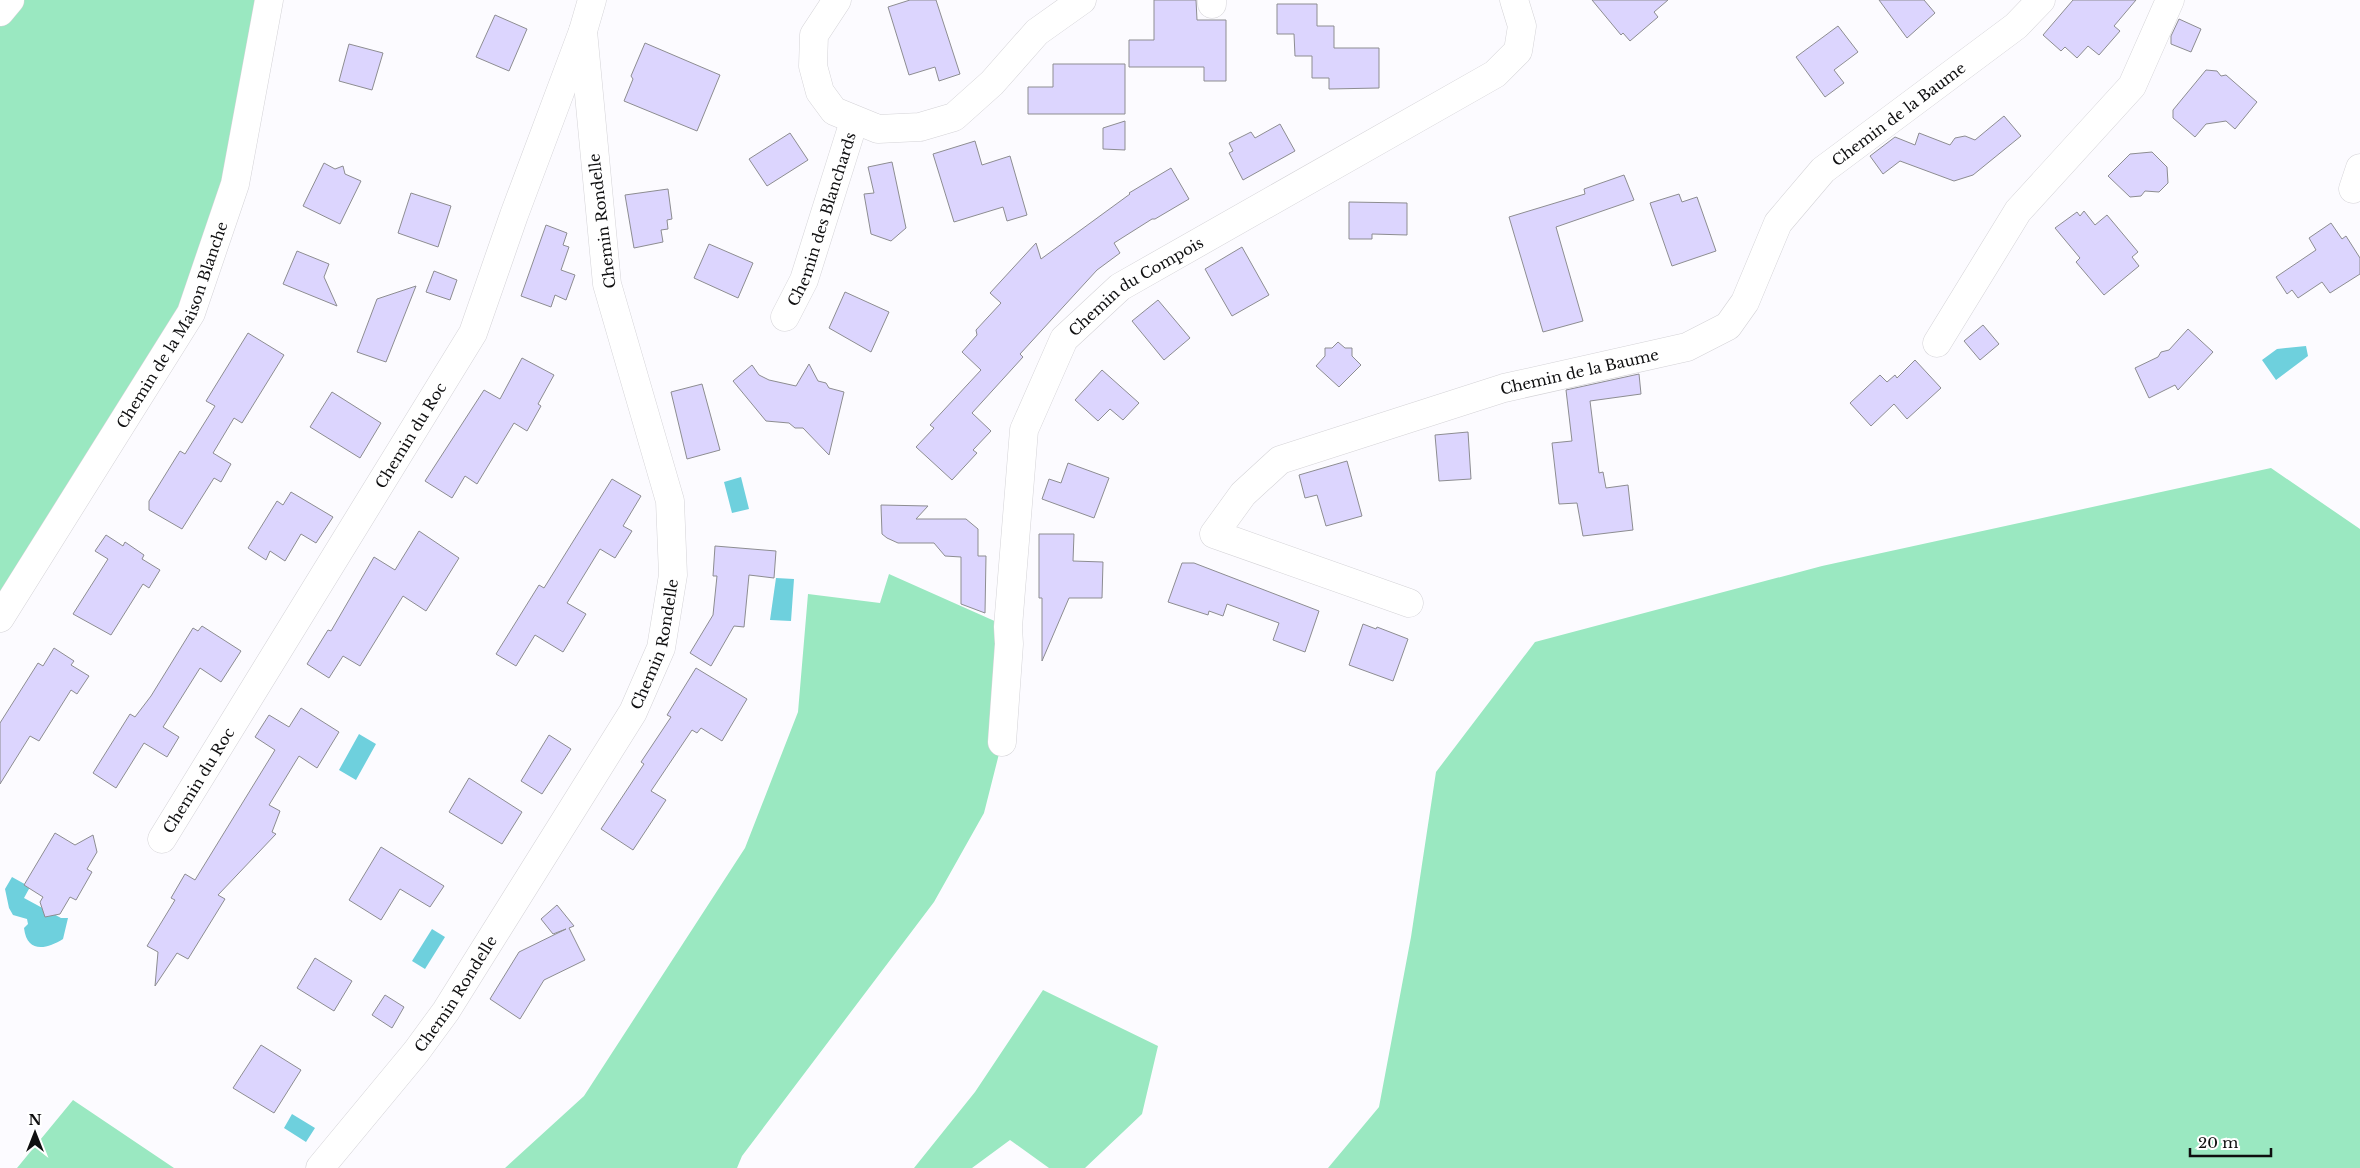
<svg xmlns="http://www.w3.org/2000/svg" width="2360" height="1168" font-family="'Libre Baskerville',serif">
	<rect width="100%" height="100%" fill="#fcfbff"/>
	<path fill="#9ae8c1" d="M 0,0 L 269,0 L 191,313 L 0,618 Z
		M 2271,468 L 2360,529 L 2360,1168 L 1328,1168 L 1379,1107 L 1411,937 L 1436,772 L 1535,642 L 1822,566 Z
		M 889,574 L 1008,627 L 1002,742 L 984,813 L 934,902 L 742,1156 L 737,1168 L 505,1168 L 584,1096 L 745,848 L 798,712 L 808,594 L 880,603 Z
		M 1043,990 L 1158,1046 L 1142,1114 L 1085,1168 L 1049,1168 L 1010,1140 L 972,1168 L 914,1168 L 975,1092 Z
		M 73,1100 L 174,1168 L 17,1168 Z"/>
	<path fill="#6ed0dd" d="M 2306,346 L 2308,356 L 2276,380 L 2262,360 L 2277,349 Z
		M 741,477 L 749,509 L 732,513 L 724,482 Z
		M 776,578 L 794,579 L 791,621 L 770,620 Z
		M 359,734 L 376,744 L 356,780 L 339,770 Z
		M 12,877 L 30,887 L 24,898 L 61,918 L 68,918 L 63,939 C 47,949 27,954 24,928 L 28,924 L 27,919 L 13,915 L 9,908 L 5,889 Z
		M 432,929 L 445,937 L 425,969 L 412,961 Z
		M 292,1114 L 315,1128 L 306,1142 L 284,1128 Z"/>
	<path fill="#dcd5fe" stroke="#8d8d91" d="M 910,0 L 936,0 L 960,74 L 939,81 L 935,67 L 909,75 L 888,7 Z
		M 1154,0 L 1196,0 L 1197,20 L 1226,20 L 1226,81 L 1204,81 L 1204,67 L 1129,67 L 1129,40 L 1154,40 Z
		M 1592,0 L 1668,0 L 1654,12 L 1658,17 L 1630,41 L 1623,33 L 1621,35 Z
		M 1879,0 L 1924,0 L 1935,13 L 1907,38 Z
		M 2073,0 L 2136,0 L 2114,26 L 2120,31 L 2099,55 L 2088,46 L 2077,58 L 2065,47 L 2061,51 L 2043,35 Z
		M 1277,4 L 1317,4 L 1317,26 L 1334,26 L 1334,48 L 1379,48 L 1379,88 L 1329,89 L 1329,78 L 1312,78 L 1312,56 L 1295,56 L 1294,34 L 1277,34 Z
		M 495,15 L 527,29 L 509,71 L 476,57 Z
		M 2179,19 L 2201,29 L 2191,52 L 2171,44 L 2171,36 Z
		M 1838,26 L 1858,52 L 1834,70 L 1844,83 L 1825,97 L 1796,57 Z
		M 645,43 L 720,75 L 697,131 L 624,101 L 633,79 L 631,76 Z
		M 349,44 L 383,53 L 372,90 L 339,81 Z
		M 1053,64 L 1125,64 L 1125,114 L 1028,114 L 1028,87 L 1053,87 Z
		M 2206,70 L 2217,71 L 2221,76 L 2226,75 L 2257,102 L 2235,129 L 2226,121 L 2206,124 L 2195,137 L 2173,118 L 2173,110 Z
		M 2004,116 L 2021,136 L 1973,175 L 1954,181 L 1900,161 L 1883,174 L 1870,156 L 1895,137 L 1915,145 L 1919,133 L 1950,145 L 1955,138 L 1965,136 L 1975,140 Z
		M 1125,121 L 1125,150 L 1103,149 L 1103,128 Z
		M 1280,124 L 1295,151 L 1243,180 L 1229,153 L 1233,151 L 1229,143 L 1251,132 L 1255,138 Z
		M 790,133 L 808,160 L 767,186 L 749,159 Z
		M 975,141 L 982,165 L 1010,156 L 1027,215 L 1007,221 L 1003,207 L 954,222 L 933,154 Z
		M 2152,152 L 2167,167 L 2168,183 L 2159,192 L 2145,191 L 2141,196 L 2130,197 L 2108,176 L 2130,154 Z
		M 892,162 L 906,228 L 891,241 L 871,234 L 864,194 L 874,193 L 868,167 Z
		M 324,163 L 335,169 L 343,166 L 345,174 L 361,181 L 340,224 L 303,206 Z
		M 1171,168 L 1189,199 L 1155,219 L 1152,219 L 1114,243 L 1120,253 L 1097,270 L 1020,354 L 1023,357 L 972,413 L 991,431 L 973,450 L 977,453 L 952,480 L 916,447 L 934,428 L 930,425 L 981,370 L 962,352 L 977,335 L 976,330 L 1001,303 L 990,293 L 1036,243 L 1041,259 L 1130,194 L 1129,193 Z
		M 1624,175 L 1634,200 L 1556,227 L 1583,321 L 1543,332 L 1509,217 L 1585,194 L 1584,189 Z
		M 668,189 L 672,219 L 667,220 L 668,229 L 661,230 L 663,242 L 634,248 L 625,195 Z
		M 411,193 L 451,206 L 438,247 L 398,233 Z
		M 1679,194 L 1682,202 L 1697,197 L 1716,251 L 1672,266 L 1650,203 Z
		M 1349,202 L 1407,203 L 1407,235 L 1372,234 L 1372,239 L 1349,239 Z
		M 2084,211 L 2095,225 L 2107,215 L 2138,252 L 2132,257 L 2139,266 L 2104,295 L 2076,262 L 2080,258 L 2055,228 L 2077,212 L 2080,216 Z
		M 2331,223 L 2342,239 L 2346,236 L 2360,258 L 2360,274 L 2330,293 L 2322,282 L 2298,298 L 2292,290 L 2287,294 L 2276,277 L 2316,250 L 2309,238 Z
		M 546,225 L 567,233 L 563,245 L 569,247 L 561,270 L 575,275 L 566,300 L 555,295 L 551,307 L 521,296 Z
		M 709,244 L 753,263 L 738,298 L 694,278 Z
		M 1242,247 L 1269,295 L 1232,316 L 1205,269 Z
		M 297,251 L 329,264 L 324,277 L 337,306 L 283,284 Z
		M 434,271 L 457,280 L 450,300 L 426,292 Z
		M 416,286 L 386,362 L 357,352 L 377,299 Z
		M 845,292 L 889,312 L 871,352 L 829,328 Z
		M 1158,300 L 1190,338 L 1164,360 L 1132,321 Z
		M 1983,325 L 1999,344 L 1980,360 L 1964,341 Z
		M 2188,329 L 2213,352 L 2178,390 L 2175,385 L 2149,398 L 2135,368 L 2158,357 L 2161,352 L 2169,350 Z
		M 248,333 L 284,355 L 242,423 L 234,418 L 213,453 L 231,464 L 221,482 L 214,478 L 182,529 L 149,510 L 149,501 L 180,451 L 185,454 L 215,406 L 206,401 Z
		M 1338,342 L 1345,348 L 1352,348 L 1352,356 L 1361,365 L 1339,387 L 1316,366 L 1325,356 L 1325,348 L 1332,348 Z
		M 522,358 L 554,375 L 538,404 L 541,406 L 527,431 L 514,423 L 477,484 L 465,476 L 452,498 L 425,481 L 484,390 L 500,399 Z
		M 1915,360 L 1941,388 L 1907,419 L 1894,404 L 1871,426 L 1850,403 L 1880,375 L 1887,382 L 1895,375 L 1897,378 Z
		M 809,364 L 818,381 L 826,383 L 829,388 L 844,392 L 829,455 L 803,428 L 795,428 L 789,423 L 766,421 L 733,381 L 752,365 L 759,375 L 769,380 L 796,386 Z
		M 1102,370 L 1139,403 L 1123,420 L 1110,409 L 1098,421 L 1075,400 Z
		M 1639,374 L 1641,394 L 1590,401 L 1599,473 L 1603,472 L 1606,488 L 1628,485 L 1633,530 L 1583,536 L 1577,503 L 1559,504 L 1552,443 L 1572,441 L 1566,390 Z
		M 702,384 L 720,450 L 687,459 L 671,392 Z
		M 332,392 L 381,423 L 360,458 L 310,427 Z
		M 1468,432 L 1471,479 L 1439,481 L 1435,435 Z
		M 1347,461 L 1362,516 L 1326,526 L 1317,495 L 1305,498 L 1299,475 Z
		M 1068,463 L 1109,478 L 1094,518 L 1042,499 L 1049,479 L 1061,483 Z
		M 612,479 L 641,496 L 623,526 L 632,531 L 615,558 L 600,549 L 567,603 L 586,614 L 563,652 L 535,635 L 516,666 L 496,654 L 539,585 L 544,588 Z
		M 291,492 L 333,517 L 316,543 L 301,534 L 285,561 L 270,551 L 266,560 L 248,548 L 277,501 L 283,505 Z
		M 881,505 L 928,506 L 916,519 L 966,519 L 978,529 L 978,556 L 986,556 L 985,613 L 961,604 L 961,557 L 945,556 L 934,543 L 898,543 L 887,538 L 882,534 Z
		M 419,531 L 459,558 L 426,611 L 403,596 L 360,666 L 343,656 L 329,678 L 307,664 L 328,630 L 331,631 L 374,557 L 395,570 Z
		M 1039,534 L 1074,534 L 1073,561 L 1103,562 L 1102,598 L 1069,598 L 1042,661 L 1042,598 L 1039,598 Z
		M 106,535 L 123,546 L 125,542 L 144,555 L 142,559 L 160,570 L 149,588 L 143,584 L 111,635 L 73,614 L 108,559 L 95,551 Z
		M 715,546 L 776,551 L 774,578 L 749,575 L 744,627 L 734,626 L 711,666 L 690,653 L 713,615 L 717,576 L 713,576 Z
		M 1182,563 L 1194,563 L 1319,611 L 1305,652 L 1273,640 L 1279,623 L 1227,604 L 1223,616 L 1209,611 L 1208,615 L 1168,602 Z
		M 1363,624 L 1376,629 L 1377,627 L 1408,639 L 1393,681 L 1349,665 Z
		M 202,626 L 241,651 L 221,682 L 200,668 L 163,727 L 179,737 L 167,757 L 144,743 L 116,788 L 93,773 L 130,714 L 135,717 L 151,696 L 193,628 L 198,631 Z
		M 54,648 L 74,661 L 71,665 L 89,676 L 77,694 L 71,690 L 39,741 L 30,736 L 0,784 L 0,723 L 38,663 L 43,666 Z
		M 696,668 L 747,699 L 722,741 L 701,728 L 697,733 L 692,730 L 651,791 L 666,800 L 633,850 L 601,829 L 644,764 L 641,762 L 671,717 L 667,715 Z
		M 301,708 L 339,732 L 317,768 L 299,756 L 269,805 L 280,811 L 272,832 L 276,834 L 218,895 L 225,899 L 188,959 L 177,953 L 155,986 L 158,952 L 147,946 L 175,900 L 171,898 L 185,874 L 195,880 L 275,750 L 255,737 L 269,715 L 289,727 Z
		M 549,735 L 571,749 L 542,794 L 521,781 Z
		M 469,778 L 522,812 L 502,844 L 449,812 Z
		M 55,833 L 75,845 L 93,835 L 97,852 L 87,869 L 92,872 L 76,900 L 70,897 L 60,914 L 45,917 L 40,902 L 43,897 L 24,885 Z
		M 381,847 L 444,886 L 430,907 L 400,889 L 381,920 L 349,900 Z
		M 557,905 L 574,926 L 569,928 L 585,960 L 544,980 L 520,1019 L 490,999 L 519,952 L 566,929 L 553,934 L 541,919 Z
		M 315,958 L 352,981 L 334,1011 L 297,988 Z
		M 385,995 L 404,1007 L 392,1028 L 372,1015 Z
		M 261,1045 L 301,1070 L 274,1113 L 233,1088 Z"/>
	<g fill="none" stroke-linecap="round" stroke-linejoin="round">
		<defs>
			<g id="minor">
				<path d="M 837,0 L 814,35 L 813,66 L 820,92 L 834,111 L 878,129 L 920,127 L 954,117 L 992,83 L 1037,32 L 1082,0"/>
				<path d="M 1212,0 L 1212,4"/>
				<path d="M 0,12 L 10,0"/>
				<path d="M 2353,189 L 2360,168"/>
				<path id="s1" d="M 785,317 L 804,280 L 854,121"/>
				<path d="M 1937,343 L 2018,211 L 2132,86 L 2170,0"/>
				<path id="s2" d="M 1409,603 L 1214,534 L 1243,494 L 1280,460 L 1504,388 L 1687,347 L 1728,326 L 1745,302 L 1778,223 L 1823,170 L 2016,26 L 2041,0"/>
				<path id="s3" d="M 0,618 L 191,313 L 235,184 L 269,0"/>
				<path id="s4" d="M 1002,742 L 1009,644 L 1008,627 L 1024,430 L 1064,339 L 1120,287 L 1495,74 L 1518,51 L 1522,26 L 1514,0"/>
				<path id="s5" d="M 162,839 L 473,333 L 514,215 L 583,31 L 592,0"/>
				<path id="s6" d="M 320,1168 L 416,1052 L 446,1011 L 633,712 L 661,648 L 673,575 L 670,501 L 607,284 L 583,31"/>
			</g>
		</defs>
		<use href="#minor" stroke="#d4d3d7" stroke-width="29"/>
		<use href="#minor" stroke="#fff" stroke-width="28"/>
	</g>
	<g text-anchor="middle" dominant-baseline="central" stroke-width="4" stroke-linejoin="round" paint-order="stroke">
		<g font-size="15" fill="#0f0f10" stroke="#fff">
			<text stroke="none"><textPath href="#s2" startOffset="1054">Chemin de la Baume</textPath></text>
			<text stroke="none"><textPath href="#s1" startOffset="105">Chemin des Blanchards</textPath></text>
			<text transform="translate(602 221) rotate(-97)">Chemin Rondelle</text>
			<text stroke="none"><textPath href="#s4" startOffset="502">Chemin du Compois</textPath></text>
			<text stroke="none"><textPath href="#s3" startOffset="341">Chemin de la Maison Blanche</textPath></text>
			<text stroke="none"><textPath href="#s2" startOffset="619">Chemin de la Baume</textPath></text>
			<text stroke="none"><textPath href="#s5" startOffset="474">Chemin du Roc</textPath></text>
			<text stroke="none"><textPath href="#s6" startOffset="626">Chemin Rondelle</textPath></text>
			<text stroke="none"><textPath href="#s5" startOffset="69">Chemin du Roc</textPath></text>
			<text stroke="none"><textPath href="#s6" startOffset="221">Chemin Rondelle</textPath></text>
		</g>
	</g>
	<g transform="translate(35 1133)" stroke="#ffffff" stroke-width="4" paint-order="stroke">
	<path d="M0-4L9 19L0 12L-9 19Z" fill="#0f0f10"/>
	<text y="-8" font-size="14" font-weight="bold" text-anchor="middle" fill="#0f0f10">N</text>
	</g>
	<path d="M2190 1148v8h81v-8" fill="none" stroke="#0f0f10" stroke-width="2.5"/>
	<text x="2198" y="1148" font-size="15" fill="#0f0f10" stroke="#ffffff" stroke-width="4" paint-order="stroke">20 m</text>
</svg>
